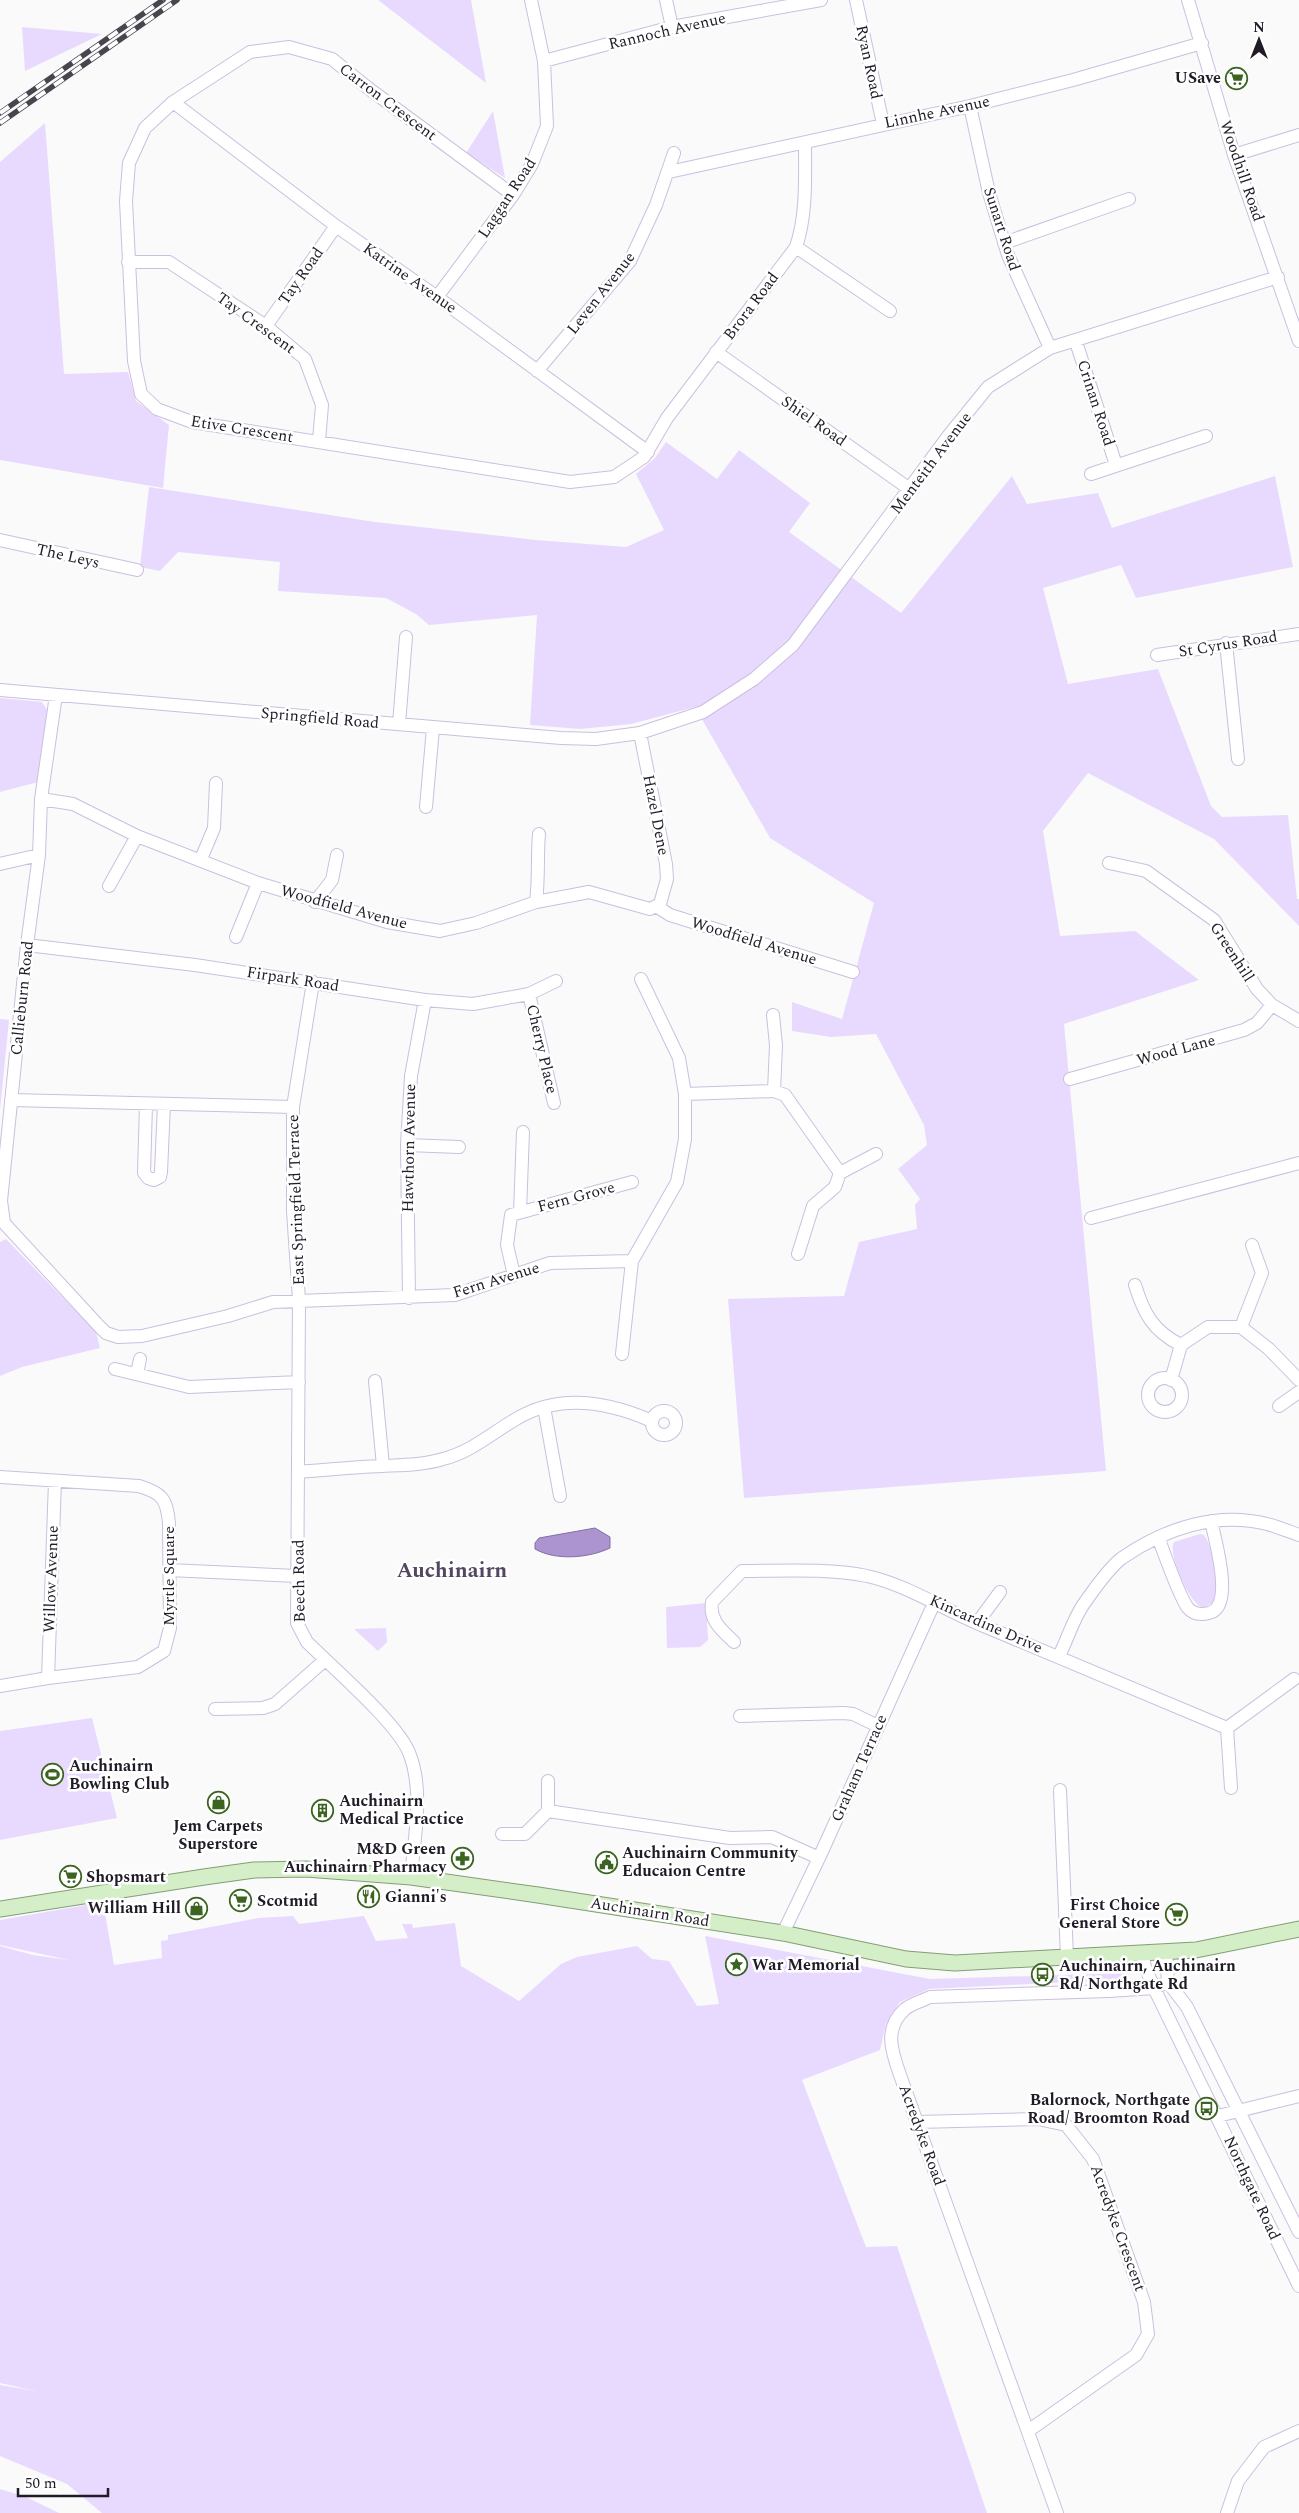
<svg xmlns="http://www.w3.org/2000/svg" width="1299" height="2513" font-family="Spectral,serif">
	<rect width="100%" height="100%" fill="#fafafa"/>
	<path fill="#e8daff" d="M 378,0 L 471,0 L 486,83 Z
		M 22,27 L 102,34 L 25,71 Z
		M 493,111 L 505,178 L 466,153 Z
		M 45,123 L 64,374 L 128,372 L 136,401 L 169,425 L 163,488 L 0,460 L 0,162 Z
		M 666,442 L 717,479 L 739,450 L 810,503 L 789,532 L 901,613 L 1012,476 L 1027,504 L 1098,493 L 1112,528 L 1275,476 L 1293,567 L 1136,598 L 1121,565 L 1043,588 L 1068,684 L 1158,669 L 1211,806 L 1222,817 L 1288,815 L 1297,899 L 1299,899 L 1299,926 L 1214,839 L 1088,773 L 1043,831 L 1060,936 L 1135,931 L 1199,980 L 1064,1024 L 1106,1471 L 744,1498 L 728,1299 L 844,1296 L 859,1242 L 917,1229 L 915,1205 L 920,1199 L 898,1169 L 927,1145 L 924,1125 L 876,1034 L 831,1037 L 792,1031 L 792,1002 L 842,1019 L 874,903 L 770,838 L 695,707 L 631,724 L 580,729 L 530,725 L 537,615 L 429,625 L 416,614 L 386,598 L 278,591 L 280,562 L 178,552 L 160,571 L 140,567 L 149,487 L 375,522 L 536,540 L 626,547 L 664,530 L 636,474 L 655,458 Z
		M 0,698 L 42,702 L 47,710 L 38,782 L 0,792 Z
		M 0,1019 L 9,1020 L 0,1110 Z
		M 6,1239 L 96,1332 L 100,1348 L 22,1367 L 0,1376 L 0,1242 Z
		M 1200,1534 L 1204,1535 C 1214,1548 1218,1587 1214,1602 L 1203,1608 C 1190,1605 1167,1553 1174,1542 Z
		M 706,1603 L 708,1640 L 700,1647 L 667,1648 L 666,1607 Z
		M 386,1628 L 387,1642 L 378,1651 L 354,1629 Z
		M 92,1718 L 117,1818 L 0,1840 L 0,1731 Z
		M 103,1902 L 114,1965 L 162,1958 L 161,1941 L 168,1940 L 168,1935 L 258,1918 L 293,1916 L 299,1924 L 364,1916 L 376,1941 L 408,1938 L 402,1924 L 412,1924 L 413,1928 L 455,1923 L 461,1966 L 519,2001 L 561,1964 L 577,1957 L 637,1946 L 652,1959 L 669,1961 L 697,2006 L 719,2004 L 705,1936 L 930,1979 L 1129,1973 L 1128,1979 L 929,1989 L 900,2002 L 886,2024 L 880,2050 L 802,2080 L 866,2247 L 897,2246 L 987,2513 L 102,2513 L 67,2484 L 0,2456 L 0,2385 L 36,2391 L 0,2383 L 0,1946 L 33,1955 L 69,1960 L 0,1945 L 0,1920 Z
		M 0,2489 L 26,2497 L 59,2513 L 0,2513 Z"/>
	<path fill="#ac94d1" stroke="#82709e" d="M 595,1528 L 610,1537 L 610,1548 C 589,1558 556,1561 535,1549 L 535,1543 L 539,1538 Z"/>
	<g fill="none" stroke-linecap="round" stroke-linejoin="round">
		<defs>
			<path id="minor" d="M 666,0 L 672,27
				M 856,0 L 883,124
				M 1188,0 L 1234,155 L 1299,341
				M 544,61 L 672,27 L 821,0
				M 173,102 L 336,226 L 437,297 L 648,452
				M 970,106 L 989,193 L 1008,255 L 1050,348
				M 1234,155 L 1299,135
				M 669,172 L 970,106 L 1073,80 L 1202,43
				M 513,195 L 368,88 L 332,59 L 289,47 L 250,52 L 173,102 L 145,128 L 129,163 L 126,201 L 134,361 L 141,394 L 157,409 L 192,422 L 570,482 L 614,477 L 644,457 L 667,418 L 796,247 C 807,214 805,178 805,143
				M 1004,243 L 1129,199
				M 796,247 L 890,311
				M 128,262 L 169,262 L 266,326 L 305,359 L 322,405 L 319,441
				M 437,297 L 513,195 L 532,164 L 547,126 L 544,61 L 531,0
				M 266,326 L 336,226
				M 1076,342 L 1116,465
				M 716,352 L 911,490
				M 537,371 L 630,261 L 656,205 L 674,153
				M 1091,474 L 1206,436
				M 0,540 L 137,570
				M 1226,643 L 1238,759
				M 1157,655 L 1299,634
				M 0,690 L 561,738 L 596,739 L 640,733 L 703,712 L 754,679 L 793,645 L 949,435 L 988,387 L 1050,348 L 1278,277
				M 56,695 L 41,799 L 39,855 L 27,945 L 1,1201 L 4,1223 L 98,1325 L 106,1333 L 118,1337 L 142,1336 L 228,1316 L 273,1302 L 455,1295 L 550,1263 L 632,1261
				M 399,724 L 406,637
				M 41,799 L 73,804 L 137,836 L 258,883 L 387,922 L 440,931 L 476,923 L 536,902 L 589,892 L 650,909 L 660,904 L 667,879 L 666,864 L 640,733
				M 426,807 L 433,728
				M 201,859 L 214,828 L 216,783
				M 1109,863 L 1146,871 L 1214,920 L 1257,989 L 1272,1005 L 1299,1021
				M 0,864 L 39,855
				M 109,886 L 137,836
				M 315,902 L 332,880 L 337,855
				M 536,902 C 539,879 537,857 539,834
				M 656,906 L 670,915 L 853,972
				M 236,937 L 258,883
				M 27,945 L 195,965 L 425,1000 L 473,1004 L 529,994 L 556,981
				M 313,982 L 293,1107 L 293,1211 L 299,1300 L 297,1623 L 307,1642 C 332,1667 400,1725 410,1755 C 424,1792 414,1839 411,1877
				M 529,994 L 554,1103
				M 773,1015 L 776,1045 L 774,1091
				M 1070,1079 L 1244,1030 L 1257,1023 L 1272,1005
				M 685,1094 L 774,1091 L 785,1095 L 840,1173
				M 11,1100 L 293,1107
				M 146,1104 L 144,1173 L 148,1178 L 154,1180 L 160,1177 L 161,1172 L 164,1104
				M 407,1145 L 459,1147
				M 520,1212 L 523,1132
				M 1091,1218 L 1299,1163
				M 798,1254 L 813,1206 L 835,1187 L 840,1173 L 876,1154
				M 514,1275 L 507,1245 L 511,1215 L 632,1182
				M 1135,1285 C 1144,1314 1153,1331 1181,1345
				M 409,1298 L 407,1145 L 411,1076 L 425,1000
				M 1241,1327 L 1262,1273 L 1252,1245
				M 622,1354 L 632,1261 L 677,1182 L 685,1139 L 685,1094 L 679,1058 L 641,979
				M 115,1369 L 189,1387 L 299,1382
				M 137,1374 L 140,1359
				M1148 1395a17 17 0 1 1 34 0a17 17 0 1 1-34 0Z
				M 1171,1380 L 1181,1345 L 1208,1327 L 1241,1327 L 1269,1349 L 1299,1380
				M 375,1381 L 383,1466
				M 1279,1406 L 1299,1392
				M 544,1407 L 560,1496
				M652 1423a12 12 0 1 1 24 0a12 12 0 1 1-24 0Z
				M 298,1472 C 326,1470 354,1467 382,1466 C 403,1465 423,1465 443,1459 C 471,1452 492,1433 516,1419 C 559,1393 609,1402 652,1421
				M 0,1477 L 139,1486 C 162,1493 167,1499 169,1523 L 170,1628 L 164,1651 L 138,1667 L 48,1678 L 0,1686
				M 1158,1537 C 1163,1550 1180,1599 1188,1608 C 1193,1614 1201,1615 1209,1613 C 1235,1607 1215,1540 1211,1521
				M 169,1570 L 296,1576
				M 977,1623 L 1000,1592
				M 734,1642 C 722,1630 709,1621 712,1602 L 742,1571 C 784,1571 826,1568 867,1576 C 907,1585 941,1608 979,1624 C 1061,1659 1144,1693 1227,1728
				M 1059,1656 C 1067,1640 1073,1620 1083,1605 C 1092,1592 1111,1566 1122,1558 C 1164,1529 1216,1511 1267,1524 C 1278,1527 1288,1531 1299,1535
				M 48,1678 L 55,1481
				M 215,1709 L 263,1708 L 275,1704 L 325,1660
				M 740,1716 L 844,1713 L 853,1714 L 878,1726
				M 1227,1728 L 1294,1679
				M 1227,1728 L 1231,1788
				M 548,1781 L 548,1811 L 730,1838 L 772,1837 L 819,1858
				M 1060,1790 L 1067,1957
				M 502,1834 L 525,1834 L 548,1811
				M 783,1933 L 819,1858 L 935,1601
				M 1166,1952 L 1168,1982 L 1187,2007 L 1299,2232
				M 1144,1953 L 1144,1964 L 1154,1988 L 1299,2286
				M 1218,2116 L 1299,2096
				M 917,2122 L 1038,2119 L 1066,2125 L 1093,2159 L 1144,2302 L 1148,2334 L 1136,2355 L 1028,2431
				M 1057,2513 L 900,2075 C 892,2052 883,2029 905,2009 C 911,2004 922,2001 930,1997 L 1109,1991 L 1154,1988 L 1168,1982
				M 1227,2513 L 1238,2481 L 1264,2447 L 1299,2431"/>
			<path id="major" d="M 0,1909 L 204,1877 L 254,1870 L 306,1869 L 411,1877 L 538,1895 L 783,1933 L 906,1959 L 955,1963 L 1196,1950 L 1299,1929"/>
		</defs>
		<use href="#minor" stroke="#cbbfdf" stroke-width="14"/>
		<use href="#major" stroke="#839e76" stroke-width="17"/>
		<use href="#minor" stroke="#fff" stroke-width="12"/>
		<use href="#major" stroke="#d4efc7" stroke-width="15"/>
		<defs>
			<path id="rail" d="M 0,113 L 163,0
				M 0,123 L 177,0"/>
		</defs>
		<use href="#rail" stroke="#49454f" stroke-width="5.5"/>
		<use href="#rail" stroke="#fff" stroke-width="4" stroke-dasharray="11" stroke-linecap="butt"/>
	</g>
	<defs>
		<symbol id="supermarket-ring" viewBox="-11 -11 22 22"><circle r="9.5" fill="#fff" stroke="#3b6420" stroke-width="1.5"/><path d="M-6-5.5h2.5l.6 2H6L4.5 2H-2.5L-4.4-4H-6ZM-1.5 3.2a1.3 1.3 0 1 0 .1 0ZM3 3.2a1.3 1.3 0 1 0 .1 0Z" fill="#3b6420"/></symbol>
		<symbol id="stadium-ring" viewBox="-11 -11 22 22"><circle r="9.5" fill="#fff" stroke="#3b6420" stroke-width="1.5"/><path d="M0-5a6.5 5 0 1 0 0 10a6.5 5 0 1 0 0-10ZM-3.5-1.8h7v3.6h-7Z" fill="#3b6420"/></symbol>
		<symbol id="shop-ring" viewBox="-11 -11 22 22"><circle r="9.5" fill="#fff" stroke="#3b6420" stroke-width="1.5"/><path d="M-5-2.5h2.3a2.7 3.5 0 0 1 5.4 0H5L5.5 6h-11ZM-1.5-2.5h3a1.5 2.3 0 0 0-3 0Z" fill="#3b6420"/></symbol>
		<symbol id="building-ring" viewBox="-11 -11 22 22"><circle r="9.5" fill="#fff" stroke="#3b6420" stroke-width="1.5"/><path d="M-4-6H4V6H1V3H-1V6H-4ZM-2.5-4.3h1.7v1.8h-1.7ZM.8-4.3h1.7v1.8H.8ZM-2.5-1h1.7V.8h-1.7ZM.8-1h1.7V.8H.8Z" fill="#3b6420"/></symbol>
		<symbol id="pharmacy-ring" viewBox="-11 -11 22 22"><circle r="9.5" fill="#fff" stroke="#3b6420" stroke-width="1.5"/><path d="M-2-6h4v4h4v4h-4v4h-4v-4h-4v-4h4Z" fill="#3b6420"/></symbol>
		<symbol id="civic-ring" viewBox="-11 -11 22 22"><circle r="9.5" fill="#fff" stroke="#3b6420" stroke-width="1.5"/><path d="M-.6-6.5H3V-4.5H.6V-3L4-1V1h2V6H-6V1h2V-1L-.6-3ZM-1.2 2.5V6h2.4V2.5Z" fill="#3b6420"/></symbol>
		<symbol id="restaurant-ring" viewBox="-11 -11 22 22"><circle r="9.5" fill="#fff" stroke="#3b6420" stroke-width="1.5"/><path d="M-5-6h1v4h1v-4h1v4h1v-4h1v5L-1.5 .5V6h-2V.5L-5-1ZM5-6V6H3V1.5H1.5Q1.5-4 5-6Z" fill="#3b6420"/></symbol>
		<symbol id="sight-ring" viewBox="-11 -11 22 22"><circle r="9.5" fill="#fff" stroke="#3b6420" stroke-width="1.5"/><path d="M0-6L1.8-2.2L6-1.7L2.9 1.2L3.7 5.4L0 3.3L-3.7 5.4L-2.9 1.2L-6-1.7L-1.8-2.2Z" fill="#3b6420"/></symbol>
		<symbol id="bus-ring" viewBox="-11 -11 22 22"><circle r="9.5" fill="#fff" stroke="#3b6420" stroke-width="1.5"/><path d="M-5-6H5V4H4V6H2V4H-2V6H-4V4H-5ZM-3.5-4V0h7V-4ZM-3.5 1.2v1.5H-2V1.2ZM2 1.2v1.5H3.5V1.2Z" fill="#3b6420"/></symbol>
	</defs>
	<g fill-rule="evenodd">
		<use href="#supermarket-ring" x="1224" y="66" width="25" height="25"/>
		<use href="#stadium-ring" x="40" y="1762" width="25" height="25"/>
		<use href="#shop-ring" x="206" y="1790" width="25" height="25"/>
		<use href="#building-ring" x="310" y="1798" width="25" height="25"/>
		<use href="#pharmacy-ring" x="450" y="1846" width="25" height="25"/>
		<use href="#civic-ring" x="594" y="1850" width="25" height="25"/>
		<use href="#supermarket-ring" x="58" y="1864" width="25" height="25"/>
		<use href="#restaurant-ring" x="356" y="1884" width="25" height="25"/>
		<use href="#supermarket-ring" x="228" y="1888" width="25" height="25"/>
		<use href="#shop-ring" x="184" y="1896" width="25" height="25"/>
		<use href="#supermarket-ring" x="1164" y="1902" width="25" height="25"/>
		<use href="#sight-ring" x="724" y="1952" width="25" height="25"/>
		<use href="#bus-ring" x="1030" y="1962" width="25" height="25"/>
		<use href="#bus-ring" x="1194" y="2096" width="25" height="25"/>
	</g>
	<g text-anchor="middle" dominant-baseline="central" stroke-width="5" stroke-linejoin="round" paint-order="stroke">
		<g font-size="16" fill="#201b27" stroke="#fff">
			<text transform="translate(667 31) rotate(-13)">Rannoch Avenue</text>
			<text transform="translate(869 62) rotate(78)">Ryan Road</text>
			<text transform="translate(388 102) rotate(37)">Carron Crescent</text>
			<text transform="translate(937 112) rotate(-12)">Linnhe Avenue</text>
			<text transform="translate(1242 171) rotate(71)">Woodhill Road</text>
			<text transform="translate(507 198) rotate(-57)">Laggan Road</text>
			<text transform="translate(1002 229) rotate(72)">Sunart Road</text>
			<text transform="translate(301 276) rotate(-55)">Tay Road</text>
			<text transform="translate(410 278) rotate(35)">Katrine Avenue</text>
			<text transform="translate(601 293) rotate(-52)">Leven Avenue</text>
			<text transform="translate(751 306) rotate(-53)">Brora Road</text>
			<text transform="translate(256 323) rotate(36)">Tay Crescent</text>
			<text transform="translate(1096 403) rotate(72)">Crinan Road</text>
			<text transform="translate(814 421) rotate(35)">Shiel Road</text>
			<text transform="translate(242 429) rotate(9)">Etive Crescent</text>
			<text transform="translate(931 463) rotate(-53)">Menteith Avenue</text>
			<text transform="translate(68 556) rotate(13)">The Leys</text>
			<text transform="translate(1228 644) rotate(-9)">St Cyrus Road</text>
			<text transform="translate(320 718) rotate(5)">Springfield Road</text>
			<text transform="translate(656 815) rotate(79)">Hazel Dene</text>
			<text transform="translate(344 907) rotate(15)">Woodfield Avenue</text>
			<text transform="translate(754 941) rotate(17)">Woodfield Avenue</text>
			<text transform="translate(1232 952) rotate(57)">Greenhill</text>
			<text transform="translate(293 979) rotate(9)">Firpark Road</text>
			<text transform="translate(22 998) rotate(-84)">Callieburn Road</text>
			<text transform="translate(542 1049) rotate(77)">Cherry Place</text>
			<text transform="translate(1176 1050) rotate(-15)">Wood Lane</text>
			<text transform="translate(409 1148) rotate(-89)">Hawthorn Avenue</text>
			<text transform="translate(576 1197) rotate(-15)">Fern Grove</text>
			<text transform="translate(296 1200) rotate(-92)">East Springfield Terrace</text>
			<text transform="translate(496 1280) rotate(-17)">Fern Avenue</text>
			<text transform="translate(169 1576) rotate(-90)">Myrtle Square</text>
			<text transform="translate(51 1579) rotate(-88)">Willow Avenue</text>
			<text transform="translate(299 1581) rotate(-91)">Beech Road</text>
			<text transform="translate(986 1624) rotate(24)">Kincardine Drive</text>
			<text transform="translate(859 1768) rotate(-66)">Graham Terrace</text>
			<text transform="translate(650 1912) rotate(9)">Auchinairn Road</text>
			<text transform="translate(922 2135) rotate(70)">Acredyke Road</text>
			<text transform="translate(1252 2188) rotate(65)">Northgate Road</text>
			<text transform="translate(1118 2228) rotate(70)">Acredyke Crescent</text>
		</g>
		<g font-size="16" font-weight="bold" fill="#201b27" stroke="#fff" text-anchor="start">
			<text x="1221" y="78" text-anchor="end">USave</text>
			<text x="69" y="1766">Auchinairn<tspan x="69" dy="18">Bowling Club</tspan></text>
			<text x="339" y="1801">Auchinairn<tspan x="339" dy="18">Medical Practice</tspan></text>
			<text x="218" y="1826" text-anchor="middle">Jem Carpets<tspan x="218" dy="18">Superstore</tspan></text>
			<text x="446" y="1849" text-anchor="end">M&amp;D Green<tspan x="446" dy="18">Auchinairn Pharmacy</tspan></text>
			<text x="622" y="1853">Auchinairn Community<tspan x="622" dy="18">Educaion Centre</tspan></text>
			<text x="86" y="1877">Shopsmart</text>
			<text x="385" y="1897">Gianni's</text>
			<text x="257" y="1901">Scotmid</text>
			<text x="1160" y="1905" text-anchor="end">First Choice<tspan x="1160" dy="18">General Store</tspan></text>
			<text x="181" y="1908" text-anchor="end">William Hill</text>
			<text x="752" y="1965">War Memorial</text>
			<text x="1059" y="1966">Auchinairn, Auchinairn<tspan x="1059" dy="18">Rd/ Northgate Rd</tspan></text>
			<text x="1190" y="2100" text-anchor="end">Balornock, Northgate<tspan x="1190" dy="18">Road/ Broomton Road</tspan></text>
		</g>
		<g font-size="21" font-weight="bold" fill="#534864" stroke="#fff">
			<text x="452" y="1571">Auchinairn</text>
		</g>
	</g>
	<g transform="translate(1259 40)" stroke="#ffffff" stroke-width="4" paint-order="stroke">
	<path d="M0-4L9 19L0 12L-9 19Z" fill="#201b27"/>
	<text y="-8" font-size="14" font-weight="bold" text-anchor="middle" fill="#201b27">N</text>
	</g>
	<path d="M18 2488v8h90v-8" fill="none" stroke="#201b27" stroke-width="2.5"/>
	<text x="25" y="2488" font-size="15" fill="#201b27" stroke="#ffffff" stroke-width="4" paint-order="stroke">50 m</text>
</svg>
